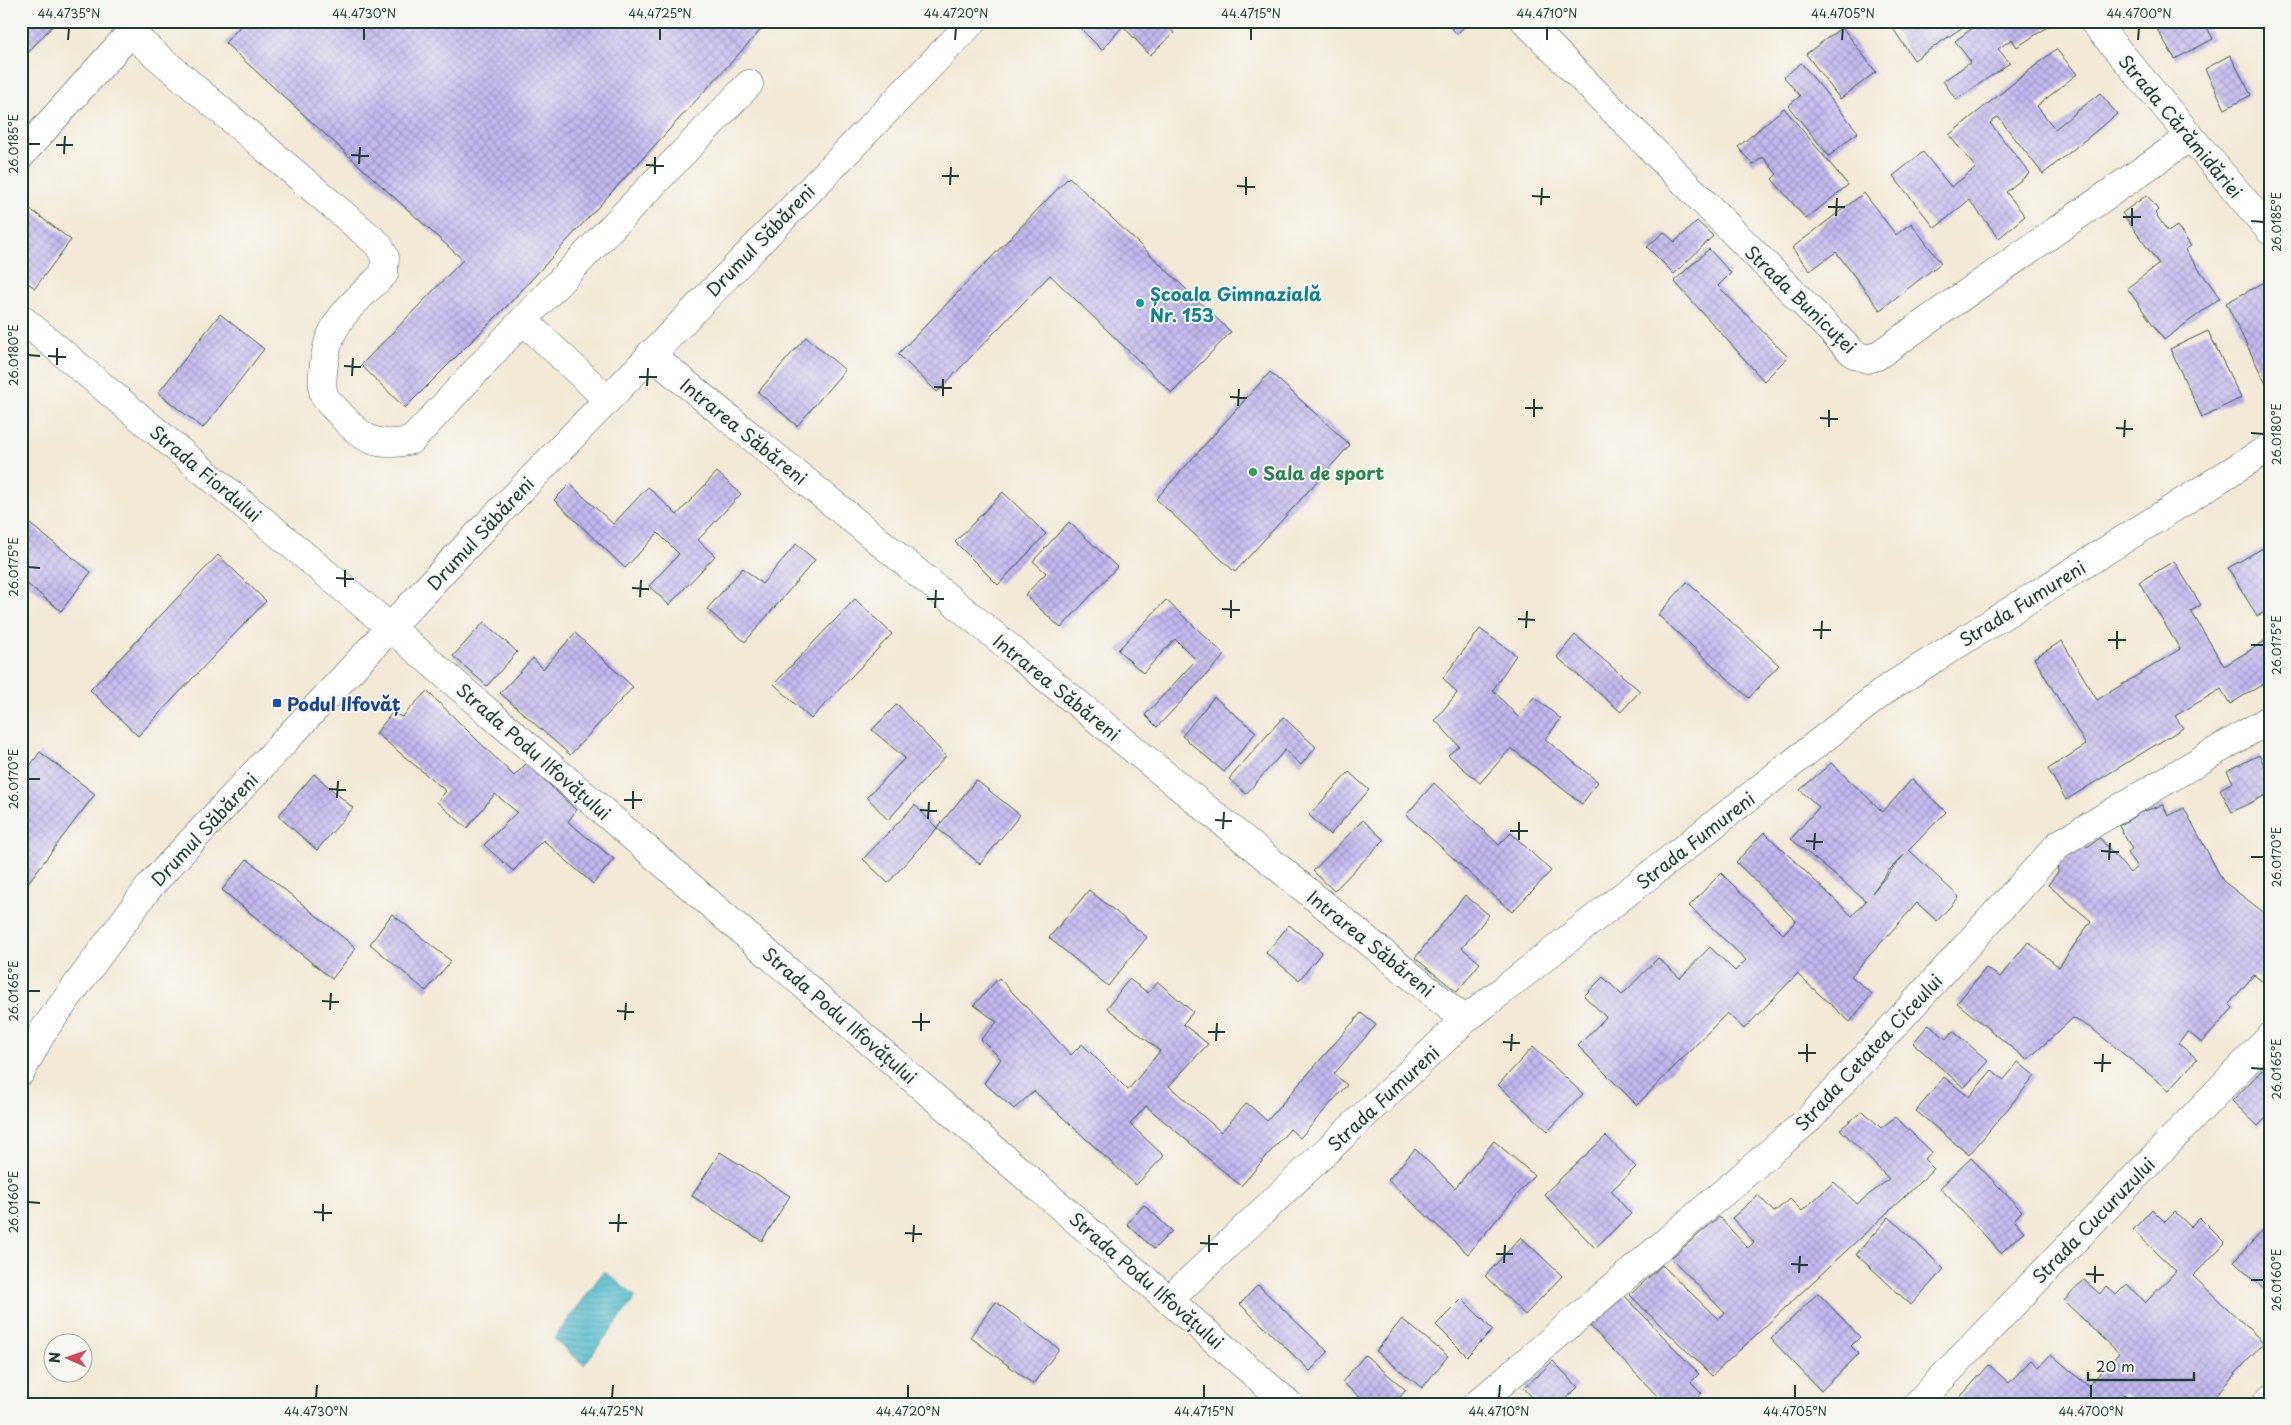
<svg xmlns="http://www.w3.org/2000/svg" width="2291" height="1425" font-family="'Playpen Sans',sans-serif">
	<defs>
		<pattern id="water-rules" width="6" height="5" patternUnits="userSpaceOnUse" patternTransform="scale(1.25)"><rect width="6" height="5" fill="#51bccd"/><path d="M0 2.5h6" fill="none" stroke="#439aa7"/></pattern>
		<pattern id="building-cross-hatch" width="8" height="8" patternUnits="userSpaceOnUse" patternTransform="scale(1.25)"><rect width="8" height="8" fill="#c4b9f1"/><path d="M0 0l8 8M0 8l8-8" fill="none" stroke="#9f98c4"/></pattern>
	</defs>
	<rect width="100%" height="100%" fill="#f6f6f2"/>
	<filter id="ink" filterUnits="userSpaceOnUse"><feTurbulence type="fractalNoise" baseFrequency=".02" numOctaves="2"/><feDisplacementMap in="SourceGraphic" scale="10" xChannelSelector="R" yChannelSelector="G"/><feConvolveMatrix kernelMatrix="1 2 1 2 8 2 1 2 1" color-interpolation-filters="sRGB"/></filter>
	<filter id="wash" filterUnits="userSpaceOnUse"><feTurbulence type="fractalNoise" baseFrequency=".0096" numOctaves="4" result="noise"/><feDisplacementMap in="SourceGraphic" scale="20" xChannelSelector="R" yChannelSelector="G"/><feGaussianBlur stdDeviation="1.12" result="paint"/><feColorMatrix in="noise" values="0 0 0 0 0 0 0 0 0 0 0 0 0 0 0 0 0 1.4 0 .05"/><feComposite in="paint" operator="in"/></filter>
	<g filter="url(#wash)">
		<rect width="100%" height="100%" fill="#f2e9d6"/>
		<path fill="url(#water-rules)" stroke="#387c80" d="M 604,1271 L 636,1297 L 584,1365 L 554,1339 Z"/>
		<g id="blocks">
			<path fill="url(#building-cross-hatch)" fill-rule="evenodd" d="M 21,21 L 57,21 L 21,60 Z
				M 245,21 L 769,21 L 509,304 L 405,408 L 361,365 L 463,260 L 225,43 Z
				M 864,21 L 880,21 L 872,29 Z
				M 1073,21 L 1163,21 L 1174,33 L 1150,55 L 1123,26 L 1102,50 Z
				M 1445,21 L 1470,21 L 1457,34 Z
				M 1888,21 L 1972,21 L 1914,60 Z
				M 1982,21 L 2046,21 L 2049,26 L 2017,47 L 2012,39 L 1998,49 L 2010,63 L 1956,100 L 1943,81 L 1971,62 L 1955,41 Z
				M 2163,21 L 2204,21 L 2213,39 L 2175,59 L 2155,26 Z
				M 1842,27 L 1876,72 L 1840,99 L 1806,54 Z
				M 2056,49 L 2077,74 L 2037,106 L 2055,129 L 2100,93 L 2117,114 L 2043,174 L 1998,117 L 1990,123 L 2030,173 L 2006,192 L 2025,216 L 1999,238 L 1969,200 L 1935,228 L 1893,176 L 1923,152 L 1951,187 L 1976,168 L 1949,135 Z
				M 2230,55 L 2251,95 L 2225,109 L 2205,69 Z
				M 1801,63 L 1858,132 L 1829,156 L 1788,106 L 1800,96 L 1784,77 Z
				M 1784,108 L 1848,185 L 1806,219 L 1772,179 L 1777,174 L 1763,157 L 1753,165 L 1738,147 Z
				M 1069,177 L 1231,332 L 1172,393 L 1050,275 L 937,392 L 898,354 Z
				M 1864,193 L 1896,235 L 1911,223 L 1941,263 L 1880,310 L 1836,252 L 1810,271 L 1792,248 Z
				M 2147,195 L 2158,210 L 2155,213 L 2168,232 L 2177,226 L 2191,246 L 2185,250 L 2220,298 L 2164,340 L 2127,288 L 2159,264 L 2122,213 Z
				M 21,202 L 71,240 L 35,288 L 21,278 Z
				M 1697,221 L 1713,236 L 1674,274 L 1647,247 L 1664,232 L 1675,242 Z
				M 1709,249 L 1731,273 L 1718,286 L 1788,357 L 1764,381 L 1674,281 Z
				M 2270,279 L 2270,392 L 2226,303 Z
				M 220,314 L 264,349 L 203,428 L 158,393 Z
				M 2208,331 L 2241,398 L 2202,417 L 2170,349 Z
				M 806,337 L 845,370 L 797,426 L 758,392 Z
				M 1270,372 L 1350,445 L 1235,572 L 1156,499 Z
				M 717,472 L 741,494 L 698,540 L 715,556 L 669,605 L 649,586 L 679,554 L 658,533 L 625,568 L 554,500 L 570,484 L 613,524 L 648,487 L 677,515 Z
				M 1003,492 L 1046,534 L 998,585 L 955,542 Z
				M 21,517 L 91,572 L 61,611 L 21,579 Z
				M 1069,522 L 1117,567 L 1061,628 L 1025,595 L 1046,573 L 1033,561 Z
				M 796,544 L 815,560 L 745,642 L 707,609 L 743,568 L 762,584 Z
				M 2270,544 L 2270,609 L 2257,616 L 2228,568 Z
				M 218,555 L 266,601 L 138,736 L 90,690 Z
				M 2174,561 L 2201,605 L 2191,611 L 2224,666 L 2270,638 L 2270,680 L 2230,704 L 2221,689 L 2175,716 L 2183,728 L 2066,800 L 2048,769 L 2086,745 L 2034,658 L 2062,641 L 2097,700 L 2180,649 L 2139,582 Z
				M 1687,582 L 1779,665 L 1749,698 L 1658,615 Z
				M 855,599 L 892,634 L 811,719 L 774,684 Z
				M 1166,600 L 1225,655 L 1157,727 L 1145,715 L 1196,660 L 1175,639 L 1143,673 L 1118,650 Z
				M 484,622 L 517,652 L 487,686 L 453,656 Z
				M 1480,629 L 1516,655 L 1493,690 L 1518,717 L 1534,697 L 1561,719 L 1545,739 L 1598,782 L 1582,804 L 1511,748 L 1480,783 L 1448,755 L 1459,746 L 1435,720 L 1457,693 L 1443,678 Z
				M 575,633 L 633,687 L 570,755 L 500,693 L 533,658 L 543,669 Z
				M 1575,635 L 1640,691 L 1621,712 L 1557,657 Z
				M 427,691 L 514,776 L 527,763 L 576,810 L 568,822 L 614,859 L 593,884 L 543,840 L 513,871 L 484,845 L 517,812 L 495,794 L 467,828 L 437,802 L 446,791 L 376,733 L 392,713 L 402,717 Z
				M 1214,697 L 1256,732 L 1224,772 L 1182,736 Z
				M 897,704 L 946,756 L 888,820 L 867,797 L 905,758 L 872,730 Z
				M 1283,717 L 1316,747 L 1301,765 L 1285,750 L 1246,794 L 1229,779 Z
				M 40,752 L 95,794 L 21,892 L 21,778 Z
				M 2259,755 L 2270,777 L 2270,793 L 2232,812 L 2220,789 L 2233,782 L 2227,771 Z
				M 1831,763 L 1883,812 L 1912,779 L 1946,812 L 1909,850 L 1959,897 L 1937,921 L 1917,903 L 1851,976 L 1872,994 L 1850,1022 L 1797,974 L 1744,1029 L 1727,1013 L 1637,1105 L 1578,1046 L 1606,1017 L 1584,996 L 1603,977 L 1622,995 L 1658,958 L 1680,978 L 1710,947 L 1735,971 L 1746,960 L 1689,906 L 1721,873 L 1783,934 L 1796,921 L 1736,862 L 1764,832 L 1852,916 L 1866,901 L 1791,839 L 1819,807 L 1800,790 ZM 1904,855 L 1872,893 L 1888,871 Z
				M 1349,772 L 1369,790 L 1330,835 L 1309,815 Z
				M 314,774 L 353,808 L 317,850 L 278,816 Z
				M 976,780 L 1020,815 L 980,864 L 937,828 Z
				M 1434,783 L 1499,845 L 1511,833 L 1551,871 L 1512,912 L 1406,815 Z
				M 915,805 L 937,828 L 888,883 L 863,859 Z
				M 2163,805 L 2168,816 L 2184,808 L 2223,881 L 2267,915 L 2270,912 L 2270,983 L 2267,985 L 2254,975 L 2229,1004 L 2233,1008 L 2202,1043 L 2188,1032 L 2178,1043 L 2197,1059 L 2169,1090 L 2091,1028 L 2073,1018 L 2027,1060 L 1957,1003 L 1986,968 L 2000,977 L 2028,942 L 2059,967 L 2091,921 L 2048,885 L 2058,872 L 2057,860 L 2084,844 L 2087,847 L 2100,838 L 2130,873 L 2137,867 L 2127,853 L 2132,849 L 2119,826 L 2141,812 Z
				M 1363,820 L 1384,840 L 1334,891 L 1313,871 Z
				M 247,859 L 356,948 L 332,979 L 222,890 Z
				M 1089,890 L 1147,937 L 1108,986 L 1049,938 Z
				M 1465,895 L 1489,915 L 1462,948 L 1480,963 L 1457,992 L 1415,958 Z
				M 392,914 L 451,961 L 426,991 L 370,944 Z
				M 1289,925 L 1322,952 L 1299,980 L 1266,953 Z
				M 999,978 L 1071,1055 L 1082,1044 L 1128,1090 L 1160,1051 L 1107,1008 L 1129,979 L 1148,993 L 1158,982 L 1193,1012 L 1183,1024 L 1208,1044 L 1169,1086 L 1221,1132 L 1247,1103 L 1267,1121 L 1361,1013 L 1376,1025 L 1334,1074 L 1347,1085 L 1300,1138 L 1290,1129 L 1241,1186 L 1146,1106 L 1130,1124 L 1164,1156 L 1136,1185 L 1034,1091 L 1014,1109 L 984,1083 L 1001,1059 L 981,1039 L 997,1022 L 974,1005 Z
				M 1929,1024 L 1946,1039 L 1953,1031 L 1988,1061 L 1964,1088 L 1913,1043 Z
				M 1533,1047 L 1583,1094 L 1548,1131 L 1498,1085 Z
				M 2018,1062 L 2035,1076 L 1969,1155 L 1916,1111 L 1944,1077 L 1969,1097 L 1992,1070 L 2004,1080 Z
				M 2262,1070 L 2270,1078 L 2270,1114 L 2258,1126 L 2232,1101 Z
				M 1863,1111 L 1881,1128 L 1895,1117 L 1932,1152 L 1924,1159 L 1934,1169 L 1712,1376 L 1630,1295 L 1662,1265 L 1718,1319 L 1725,1313 L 1671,1258 L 1719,1217 L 1748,1248 L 1754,1242 L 1732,1218 L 1758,1195 L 1774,1212 L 1790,1199 L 1802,1211 L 1834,1182 L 1857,1204 L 1889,1179 L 1840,1129 Z
				M 1606,1136 L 1636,1167 L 1611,1191 L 1631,1214 L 1595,1248 L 1544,1194 Z
				M 1494,1141 L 1534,1175 L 1468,1254 L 1388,1180 L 1415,1149 L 1455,1188 Z
				M 720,1152 L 790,1196 L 762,1241 L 692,1196 Z
				M 1971,1158 L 2022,1211 L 2014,1220 L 2024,1231 L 2001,1253 L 1940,1188 Z
				M 1144,1205 L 1172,1231 L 1154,1249 L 1127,1224 Z
				M 2152,1209 L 2165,1222 L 2175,1212 L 2191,1227 L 2200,1218 L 2225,1243 L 2193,1276 L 2264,1343 L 2207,1404 L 2134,1404 L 2124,1394 L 2115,1404 L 1954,1404 L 1989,1365 L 2009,1383 L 2031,1360 L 2039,1367 L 2051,1354 L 2088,1386 L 2119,1353 L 2064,1301 L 2084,1280 L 2100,1294 L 2106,1286 L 2116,1295 L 2127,1284 L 2145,1303 L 2176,1271 L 2133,1230 Z
				M 1889,1217 L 1944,1269 L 1911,1305 L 1856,1254 Z
				M 2270,1223 L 2270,1295 L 2234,1261 Z
				M 1521,1237 L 1562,1276 L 1525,1315 L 1485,1276 Z
				M 1258,1285 L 1328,1352 L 1310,1371 L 1240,1304 Z
				M 1622,1293 L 1699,1374 L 1691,1382 L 1702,1393 L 1691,1404 L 1665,1404 L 1589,1325 Z
				M 1818,1293 L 1860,1337 L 1851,1346 L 1859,1354 L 1821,1391 L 1771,1339 Z
				M 1462,1299 L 1493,1330 L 1467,1356 L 1436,1325 Z
				M 996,1302 L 1059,1349 L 1033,1384 L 970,1337 Z
				M 1402,1319 L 1448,1356 L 1422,1388 L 1376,1351 Z
				M 1365,1355 L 1406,1390 L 1394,1404 L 1368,1404 L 1342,1382 Z
				M 1553,1361 L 1578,1387 L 1560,1404 L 1538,1404 L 1524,1388 Z"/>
		</g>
	</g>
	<g filter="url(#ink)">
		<use href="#blocks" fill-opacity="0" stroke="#3f574c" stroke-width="1"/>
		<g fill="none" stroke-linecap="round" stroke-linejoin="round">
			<defs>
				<path id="minor" d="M 1525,21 L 1854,354 L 1867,359 L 1877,356 L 2190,137
					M 2093,21 L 2270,231
					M 130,33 L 378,244 L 385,257 L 384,274 C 364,293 340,312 330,338 C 325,350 320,383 324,395 C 326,401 335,408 339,413 C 362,439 377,449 412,440 L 523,320 L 749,84
					M 21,155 L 141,21
					M 21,318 L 391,628 L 1289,1404
					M 523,320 L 607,399
					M 650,354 L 1465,1020
					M 1170,1299 L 1465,1020 L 1888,688 L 2270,447
					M 1477,1404 L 1809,1119 L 2059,844 L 2270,719
					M 1917,1404 L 2270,1037
					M 2266,1404 L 2270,1399"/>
				<path id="major" d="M 21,1072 L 43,1031 L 149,887 L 457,556 L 973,21"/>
			</defs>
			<use href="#minor" stroke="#3f574c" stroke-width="29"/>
			<use href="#major" stroke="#3f574c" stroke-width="29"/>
			<use href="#minor" stroke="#fff" stroke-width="28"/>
			<use href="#major" stroke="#fff" stroke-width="28"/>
		</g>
	</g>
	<path fill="none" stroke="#1f3d34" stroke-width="2" d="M 68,40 L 69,28M 364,40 L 364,28M 660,40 L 660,28M 955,40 L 956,28M 1251,40 L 1251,28M 1547,40 L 1547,28M 1842,40 L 1843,28M 2138,40 L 2139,28M 28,144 L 40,144M 56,145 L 73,145M 64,154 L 65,136M 351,155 L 369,156M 359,164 L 360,147M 646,165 L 664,166M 655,174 L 655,157M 942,176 L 959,176M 950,185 L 951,167M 1237,186 L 1255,187M 1246,195 L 1246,177M 1532,196 L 1550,197M 1541,205 L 1542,188M 1828,207 L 1845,207M 1836,216 L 1837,198M 2123,217 L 2141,217M 2251,221 L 2264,222M 2132,226 L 2132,208M 28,355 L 40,356M 48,356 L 66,357M 57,365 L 57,348M 344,366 L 361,367M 352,376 L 353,358M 639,377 L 657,377M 647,386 L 648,368M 934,387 L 952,388M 943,396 L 943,379M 1230,397 L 1247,398M 1238,406 L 1239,389M 1525,408 L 1543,408M 1534,417 L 1534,399M 1820,418 L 1838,419M 1829,427 L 1829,410M 2116,428 L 2133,429M 2251,433 L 2264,434M 2124,437 L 2125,420M 28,567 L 40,568M 336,578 L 354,579M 345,587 L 345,570M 632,588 L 649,589M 640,597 L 641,580M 927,599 L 944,599M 935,608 L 936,590M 1222,609 L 1240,610M 1231,618 L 1231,600M 1518,619 L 1535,620M 1526,628 L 1527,611M 1813,630 L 1831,630M 1821,639 L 1822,621M 2108,640 L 2126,640M 2251,645 L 2264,645M 2117,649 L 2117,631M 28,779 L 40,779M 329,789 L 346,790M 337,798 L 338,781M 624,800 L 642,800M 633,809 L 633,791M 920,810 L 937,811M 928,819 L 929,802M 1215,820 L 1232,821M 1223,829 L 1224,812M 1510,831 L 1528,831M 1519,840 L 1519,822M 1806,841 L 1823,842M 1814,850 L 1815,833M 2101,851 L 2119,852M 2251,857 L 2264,857M 2109,860 L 2110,843M 28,991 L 40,991M 322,1001 L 339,1002M 330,1010 L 331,993M 617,1011 L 634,1012M 625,1020 L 626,1003M 912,1022 L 930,1022M 921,1031 L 921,1013M 1208,1032 L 1225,1032M 1216,1041 L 1217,1023M 1503,1042 L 1520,1043M 1511,1051 L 1512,1034M 1798,1053 L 1816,1053M 1807,1062 L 1807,1044M 2094,1063 L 2111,1063M 2251,1068 L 2264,1069M 2102,1072 L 2103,1054M 28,1202 L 40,1203M 314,1212 L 332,1213M 323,1221 L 323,1204M 609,1223 L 627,1223M 618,1232 L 619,1214M 905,1233 L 922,1234M 913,1242 L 914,1225M 1200,1243 L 1218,1244M 1209,1252 L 1209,1235M 1496,1254 L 1513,1254M 1504,1263 L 1505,1245M 1791,1264 L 1808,1265M 1799,1273 L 1800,1256M 2086,1274 L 2104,1275M 2251,1280 L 2264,1280M 2095,1283 L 2095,1266M 316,1398 L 317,1385M 612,1398 L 613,1385M 908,1398 L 908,1385M 1204,1398 L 1204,1385M 1499,1398 L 1500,1385M 1795,1398 L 1795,1385M 2091,1398 L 2091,1385"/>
	<circle fill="#0f9aa8" stroke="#f6f6f2" stroke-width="2" cx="1140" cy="303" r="5"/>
	<circle fill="#2e9e5b" stroke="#f6f6f2" stroke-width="2" cx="1253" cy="472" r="5"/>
	<rect fill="#1a4fb4" stroke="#f6f6f2" stroke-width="2" x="272" y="698" width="10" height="10" rx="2.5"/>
	<g text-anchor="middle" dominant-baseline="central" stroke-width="4" stroke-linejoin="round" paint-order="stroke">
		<g font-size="18" fill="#1f3d34" stroke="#f6f6f2">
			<text transform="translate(2181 126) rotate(50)">Strada Cărămidăriei</text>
			<text transform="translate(760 240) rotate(-46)">Drumul Săbăreni</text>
			<text transform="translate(1801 299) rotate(44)">Strada Bunicuței</text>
			<text transform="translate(744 431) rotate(39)">Intrarea Săbăreni</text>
			<text transform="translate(206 473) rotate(40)">Strada Fiordului</text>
			<text transform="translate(480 533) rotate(-47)">Drumul Săbăreni</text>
			<text transform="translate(2022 603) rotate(-32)">Strada Fumureni</text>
			<text transform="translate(1057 687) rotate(39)">Intrarea Săbăreni</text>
			<text transform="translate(534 751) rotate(41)">Strada Podu Ilfovățului</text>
			<text transform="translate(204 829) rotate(-47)">Drumul Săbăreni</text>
			<text transform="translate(1695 840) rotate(-38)">Strada Fumureni</text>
			<text transform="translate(1371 943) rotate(39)">Intrarea Săbăreni</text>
			<text transform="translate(840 1015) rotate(41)">Strada Podu Ilfovățului</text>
			<text transform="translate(1868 1052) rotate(-47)">Strada Cetatea Ciceului</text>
			<text transform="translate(1383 1098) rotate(-43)">Strada Fumureni</text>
			<text transform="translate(2093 1220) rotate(-46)">Strada Cucuruzului</text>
			<text transform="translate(1147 1280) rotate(41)">Strada Podu Ilfovățului</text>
		</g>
		<g font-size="18" font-weight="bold" fill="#0d838f" stroke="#f6f6f2" text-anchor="start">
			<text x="1150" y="293">Școala Gimnazială<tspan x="1150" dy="21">Nr. 153</tspan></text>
		</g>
		<g font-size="18" font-weight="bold" fill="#27864d" stroke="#f6f6f2" text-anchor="start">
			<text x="1263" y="472">Sala de sport</text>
		</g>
		<g font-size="18" font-weight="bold" fill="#164399" stroke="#f6f6f2" text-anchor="start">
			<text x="287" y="703">Podul Ilfovăț</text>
		</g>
	</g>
	<rect width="2291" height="1425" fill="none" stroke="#f6f6f2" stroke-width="55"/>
	<g transform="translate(68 1358) rotate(272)"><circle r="24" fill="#f6f6f2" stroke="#a0aca6"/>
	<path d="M0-4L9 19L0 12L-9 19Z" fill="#d1495b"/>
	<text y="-8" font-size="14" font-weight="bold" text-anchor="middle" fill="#1f3d34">N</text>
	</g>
	<path d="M2088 1372v8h106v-8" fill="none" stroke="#1f3d34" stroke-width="2.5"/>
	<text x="2096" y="1372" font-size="15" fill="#1f3d34" stroke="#f6f6f2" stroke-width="4" paint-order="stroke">20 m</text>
	<rect x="28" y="28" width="2236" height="1370" fill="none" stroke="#1f3d34" stroke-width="2"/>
	<g font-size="12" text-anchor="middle" fill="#1f3d34">
		<text x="69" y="18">44.4735°N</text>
		<text x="364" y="18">44.4730°N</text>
		<text x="660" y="18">44.4725°N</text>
		<text x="956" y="18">44.4720°N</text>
		<text x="1251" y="18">44.4715°N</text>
		<text x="1547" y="18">44.4710°N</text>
		<text x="1843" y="18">44.4705°N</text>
		<text x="2139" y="18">44.4700°N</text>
		<text transform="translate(14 144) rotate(-90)" y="4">26.0185°E</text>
		<text transform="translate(2277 222) rotate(-90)" y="4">26.0185°E</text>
		<text transform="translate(14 355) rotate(-90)" y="4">26.0180°E</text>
		<text transform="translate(2277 434) rotate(-90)" y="4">26.0180°E</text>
		<text transform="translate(14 567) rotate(-90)" y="4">26.0175°E</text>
		<text transform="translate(2277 645) rotate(-90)" y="4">26.0175°E</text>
		<text transform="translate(14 779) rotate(-90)" y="4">26.0170°E</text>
		<text transform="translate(2277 857) rotate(-90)" y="4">26.0170°E</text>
		<text transform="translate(14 991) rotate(-90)" y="4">26.0165°E</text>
		<text transform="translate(2277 1069) rotate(-90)" y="4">26.0165°E</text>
		<text transform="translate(14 1202) rotate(-90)" y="4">26.0160°E</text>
		<text transform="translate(2277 1280) rotate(-90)" y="4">26.0160°E</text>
		<text x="316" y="1416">44.4730°N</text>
		<text x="612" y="1416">44.4725°N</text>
		<text x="908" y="1416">44.4720°N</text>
		<text x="1204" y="1416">44.4715°N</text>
		<text x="1499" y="1416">44.4710°N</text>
		<text x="1795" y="1416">44.4705°N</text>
		<text x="2091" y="1416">44.4700°N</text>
	</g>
</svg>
